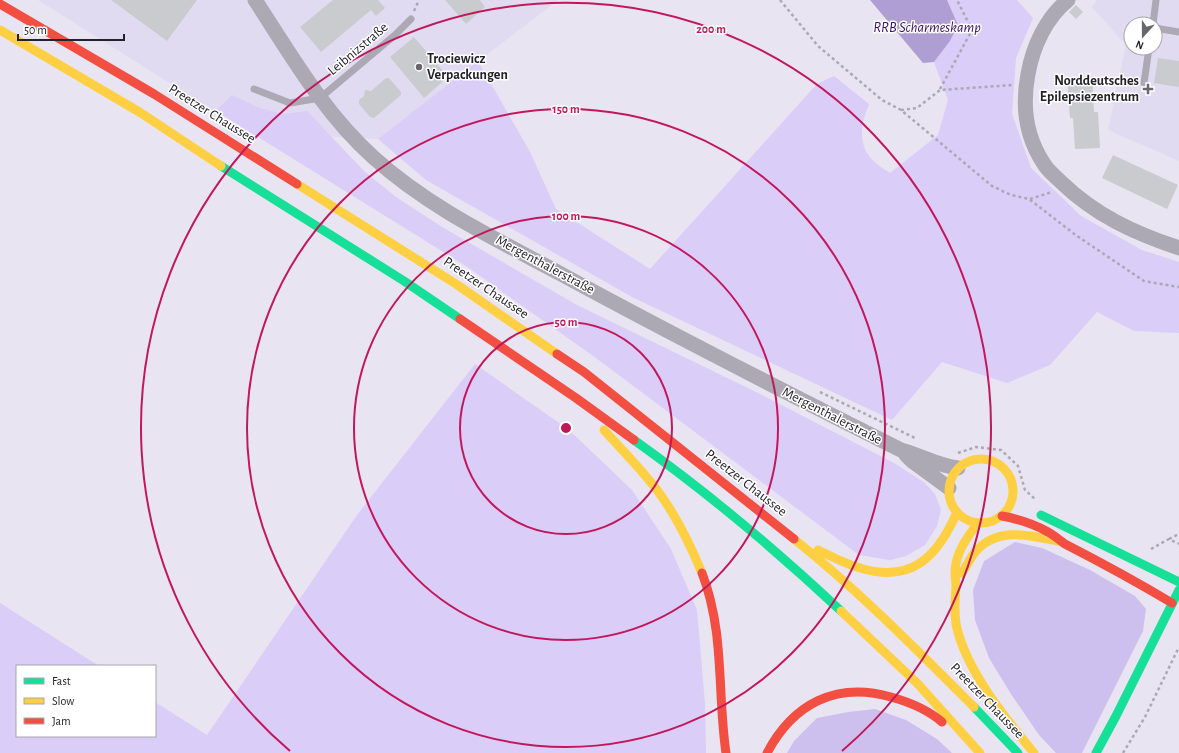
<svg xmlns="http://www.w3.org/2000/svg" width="1179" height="753" font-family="'Alegreya Sans',sans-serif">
	<rect width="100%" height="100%" fill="#e8e4f1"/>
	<path fill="#e1dbf1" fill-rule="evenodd" d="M 38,0 L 558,0 L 378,139 L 294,135 L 214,111 Z
		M 1097,0 L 1179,0 L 1179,161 L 1108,130 L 1126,45 L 1092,7 ZM 1131,24 L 1155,24 L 1155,48 L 1131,48 Z"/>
	<path fill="#dacdf8" d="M 947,0 L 1017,0 L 1033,18 L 1016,58 L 1012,114 L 1031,168 L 1081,216 L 1142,250 L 1179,262 L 1179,333 L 1134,331 L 1097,312 L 1050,365 L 1007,383 L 942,362 L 892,420 L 632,297 L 426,180 L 378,139 L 478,61 L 530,152 L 556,209 L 650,269 L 817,84 L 834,76 L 869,104 C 867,111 862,120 862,128 C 861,153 871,161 890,173 L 938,135 L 948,100 L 934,62 L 950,41 L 958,25 Z
		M 232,95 L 260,108 L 283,114 L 307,111 L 364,171 L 396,197 L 442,227 L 577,305 L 754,391 L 894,463 L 925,483 L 935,494 L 941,510 L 937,526 L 925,545 L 906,556 L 890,560 L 859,555 L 596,358 L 466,266 L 216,111 Z
		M 475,364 L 569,430 L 632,490 L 671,549 L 697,610 L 705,704 L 706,753 L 0,753 L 0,603 L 99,666 L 17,666 L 17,736 L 155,736 L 155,702 L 207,735 L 357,515 Z"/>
	<path fill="#cec0ee" d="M 1015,542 L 1042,548 L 1090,570 L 1135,596 L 1146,609 L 1143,631 L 1082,753 L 1056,753 L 1039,735 L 1011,694 L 989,658 L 975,620 L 973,590 L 984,561 Z
		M 875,709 L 906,720 L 937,739 L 952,753 L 787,753 L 794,741 L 817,718 L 848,712 Z"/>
	<path fill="#af9ed4" d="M 870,0 L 947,0 L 958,25 L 950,41 L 934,62 L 923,63 Z"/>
	<path fill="#c9cbce" d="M 111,0 L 197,0 L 167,41 Z
		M 333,0 L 378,0 L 385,8 L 376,16 L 371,10 L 321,52 L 300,27 Z
		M 445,0 L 480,0 L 485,7 L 466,24 Z
		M 1076,5 L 1083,12 L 1076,19 L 1069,12 Z
		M 414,37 L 448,77 L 424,98 L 390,57 Z
		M 1158,58 L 1179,61 L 1179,87 L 1154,83 Z
		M 1092,76 L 1094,112 L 1098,112 L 1100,148 L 1075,149 L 1073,118 L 1070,118 L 1067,78 Z
		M 386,78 L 389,78 L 401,92 L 401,95 L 374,118 L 370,117 L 359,104 L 359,100 L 364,96 L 365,90 L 371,91 Z
		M 1113,155 L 1178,185 L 1167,209 L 1102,178 Z"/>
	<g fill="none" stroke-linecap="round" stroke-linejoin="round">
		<path stroke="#aca8b4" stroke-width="2.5" stroke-dasharray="3 3" stroke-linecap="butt" d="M 780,0 L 818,46 L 882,100 L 901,110 L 992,186 L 1011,195 L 1029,199 L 1077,236 L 1144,281 L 1179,287
			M 414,11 L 419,0
			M 940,89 L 972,30 L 957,0
			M 901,110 L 917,108 L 940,90 L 1013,85
			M 1030,199 L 1052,192
			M 820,392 L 915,438
			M 958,453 L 976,447 L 1001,450 L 1018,466 L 1025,490 L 1036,500
			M 1169,539 L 1179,534
			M 1151,549 L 1169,539 L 1179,544
			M 1123,753 L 1145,717 L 1179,647"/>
		<path stroke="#aca8b4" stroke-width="7" d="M 1153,24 L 1156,0
			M 1155,28 L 1179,32
			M 1144,83 L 1149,48
			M 254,89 L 290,103 L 320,98 L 395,35 L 411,19"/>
		<path stroke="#aca8b4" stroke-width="15" d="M 255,0 C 291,55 324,113 373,157 C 428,207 496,239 561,274 C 673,335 787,393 901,450 C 920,455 938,466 958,468
			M 1068,0 C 1046,18 1033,46 1028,74 C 1022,105 1026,137 1044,164 C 1048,171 1055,176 1061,182 C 1095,215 1134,233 1179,248
			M 906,455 L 912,461 L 949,488"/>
		<path stroke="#16e098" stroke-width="9" d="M 221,166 L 404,281 L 460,319
			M 634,440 C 707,492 776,550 841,611
			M 1041,515 L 1179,582
			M 974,707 L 1018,753
			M 1096,753 L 1116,716 L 1179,590"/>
		<path stroke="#ffcf43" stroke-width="9" d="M 0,30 L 141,113 L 221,166
			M 297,184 L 456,284 L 557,354
			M 604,430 C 622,450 641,469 657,490 C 676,515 690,544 702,573
			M949 491a32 32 0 1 1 64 0a32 32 0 1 1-64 0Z
			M 978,523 C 967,537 955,554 955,572 C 955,577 956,582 956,587 C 955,599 954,611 956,624 C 965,669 1005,718 1034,753
			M 794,539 C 858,590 916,649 974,707
			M 818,550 C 832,557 846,564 860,568 C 912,584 938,556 957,512
			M 962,573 C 967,566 970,558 975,552 C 998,525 1033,536 1062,542
			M 841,611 L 917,683 L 980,753"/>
		<path stroke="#f24e42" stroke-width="9" d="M 0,4 L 154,94 L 297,184
			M 460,319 L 576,398 L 634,440
			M 557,354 L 584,372 L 794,539
			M 1002,516 C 1018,519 1034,524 1048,532 C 1054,535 1059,540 1065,544 C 1102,563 1137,582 1172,603
			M 702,573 C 725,633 717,691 726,753
			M 767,753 C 793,704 836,681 891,697 C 909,702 927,709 942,722"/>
	</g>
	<g fill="none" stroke="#c2185b" stroke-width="2">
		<circle cx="566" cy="428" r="106"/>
		<circle cx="566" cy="428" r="212"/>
		<circle cx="566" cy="428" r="319"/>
		<path d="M290 751A425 425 0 1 1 842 751"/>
	</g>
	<g fill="#68656f" stroke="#fff" stroke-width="1.5">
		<circle cx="419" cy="67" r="4"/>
		<path d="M1146 83h4v4h4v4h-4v4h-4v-4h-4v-4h4z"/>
	</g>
	<g text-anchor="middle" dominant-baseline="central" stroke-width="3" stroke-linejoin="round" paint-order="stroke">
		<g font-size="14" fill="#232129" stroke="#fff">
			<text transform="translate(358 49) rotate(-40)">Leibnizstraße</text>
			<text transform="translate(212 114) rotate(32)">Preetzer Chaussee</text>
			<text transform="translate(545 265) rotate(28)">Mergenthalerstraße</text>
			<text transform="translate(486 288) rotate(34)">Preetzer Chaussee</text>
			<text transform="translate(832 416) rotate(27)">Mergenthalerstraße</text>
			<text transform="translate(746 483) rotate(38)">Preetzer Chaussee</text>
			<text transform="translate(987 701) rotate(46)">Preetzer Chaussee</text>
		</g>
		<g font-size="14" font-weight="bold" fill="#232129" stroke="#fff" text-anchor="start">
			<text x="427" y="59">Trociewicz<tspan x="427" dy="16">Verpackungen</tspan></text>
			<text x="1139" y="81" text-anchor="end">Norddeutsches<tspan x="1139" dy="16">Epilepsiezentrum</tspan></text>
		</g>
		<g font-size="15" font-style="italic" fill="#391167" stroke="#fff">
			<text x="927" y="27">RRB Scharmeskamp</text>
		</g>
	</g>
	<circle cx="566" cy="428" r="6" fill="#c2185b" stroke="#fff" stroke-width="2"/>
	<g font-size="12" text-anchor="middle" font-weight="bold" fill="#c2185b" stroke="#fff" stroke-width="3" stroke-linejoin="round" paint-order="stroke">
		<text x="711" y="33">200 m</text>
		<text x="566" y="113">150 m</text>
		<text x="566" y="220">100 m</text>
		<text x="566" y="326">50 m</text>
	</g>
	<rect x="16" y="665" width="140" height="72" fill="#ffffff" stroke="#a7a6a9"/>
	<rect x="24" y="678" width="20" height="6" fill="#16e098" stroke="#a7a6a9"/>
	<text x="52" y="685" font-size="12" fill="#232129">Fast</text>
	<rect x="24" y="698" width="20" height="6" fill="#ffcf43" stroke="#a7a6a9"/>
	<text x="52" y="705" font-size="12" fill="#232129">Slow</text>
	<rect x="24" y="718" width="20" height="6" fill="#f24e42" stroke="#a7a6a9"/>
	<text x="52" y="725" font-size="12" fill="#232129">Jam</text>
	<g transform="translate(1143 36) rotate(201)"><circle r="19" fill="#ffffff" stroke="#a7a6a9"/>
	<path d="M0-3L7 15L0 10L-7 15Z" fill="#68656f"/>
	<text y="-6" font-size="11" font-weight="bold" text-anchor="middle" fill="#232129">N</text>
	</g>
	<path d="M18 34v6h106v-6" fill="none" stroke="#232129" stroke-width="2"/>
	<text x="24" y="34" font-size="12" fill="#232129" stroke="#ffffff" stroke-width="3" paint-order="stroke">50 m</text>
</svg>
